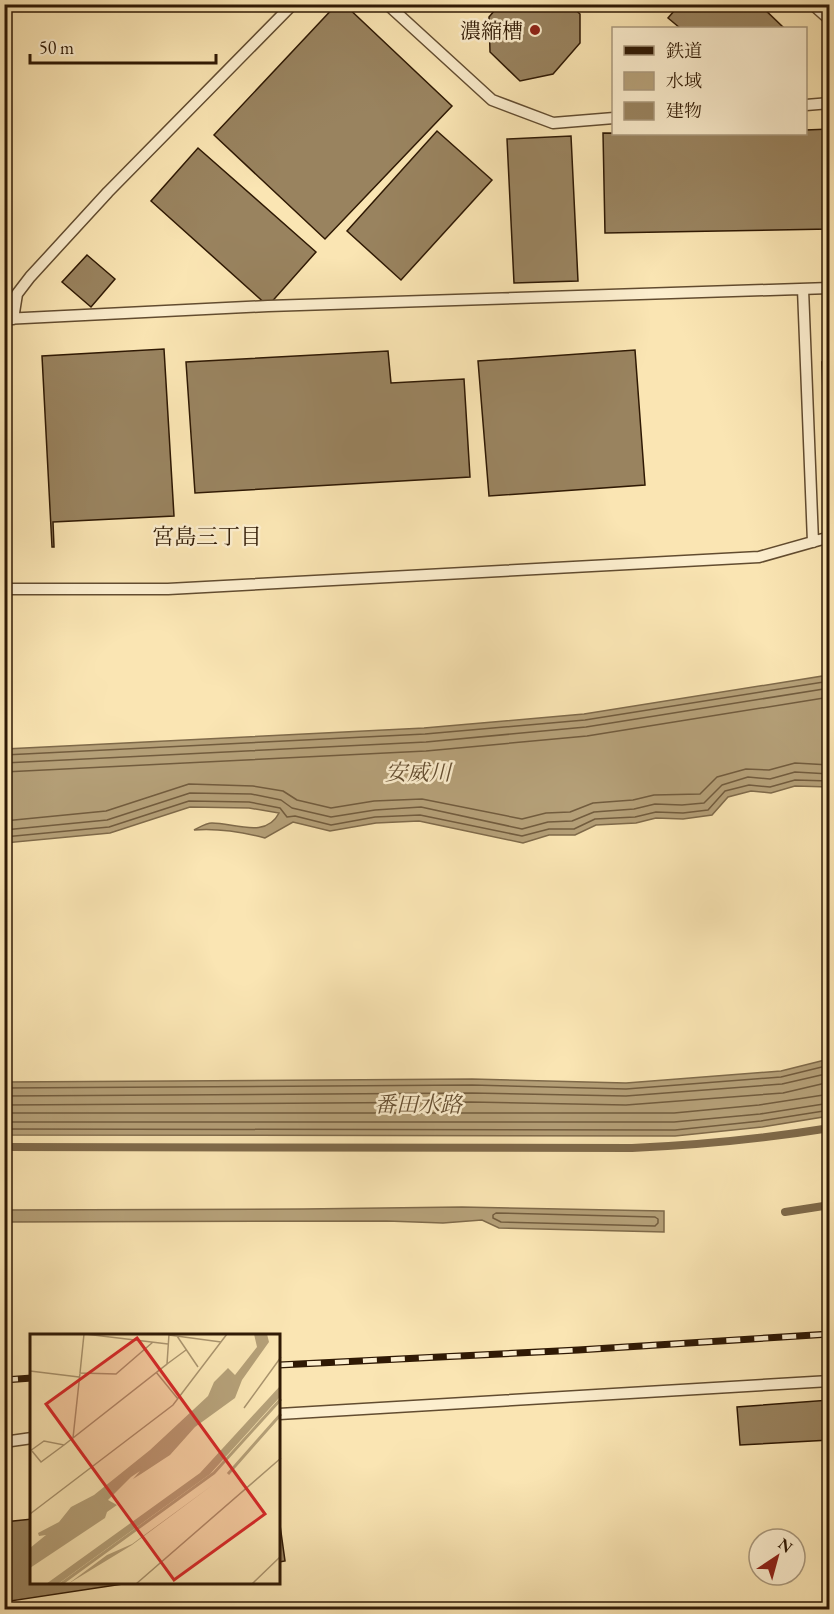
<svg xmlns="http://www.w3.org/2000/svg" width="834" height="1614" font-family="'EB Garamond','Noto Serif JP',serif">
	<rect width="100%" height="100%" fill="#fae5b3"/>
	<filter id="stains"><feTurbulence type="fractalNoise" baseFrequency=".00333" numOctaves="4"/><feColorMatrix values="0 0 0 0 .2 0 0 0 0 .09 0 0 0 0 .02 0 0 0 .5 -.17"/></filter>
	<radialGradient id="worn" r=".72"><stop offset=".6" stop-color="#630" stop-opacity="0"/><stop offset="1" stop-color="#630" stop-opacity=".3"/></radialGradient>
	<path fill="#b5a078" stroke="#7f6a4a" stroke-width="1.5" d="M 829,675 L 829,787 L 795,786 L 771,793 L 751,791 L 728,797 L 712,815 L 683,819 L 656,818 L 636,823 L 596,825 L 575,835 L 549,835 L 523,843 L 419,821 L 376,823 L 330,831 L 293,822 L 265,838 C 242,832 219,828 194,830 C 200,827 206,823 212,823 C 234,823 266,839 279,813 L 249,808 L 190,807 L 110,833 L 5,843 L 5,749 L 424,728 L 584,714 Z
		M 829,1059 L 829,1116 L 762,1127 L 675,1136 L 5,1135 L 5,1082 L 472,1079 L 626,1083 L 781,1071 Z
		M 462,1207 L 664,1211 L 664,1232 L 499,1228 L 482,1220 L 443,1223 L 387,1221 L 4,1222 L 5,1210 L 303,1209 Z"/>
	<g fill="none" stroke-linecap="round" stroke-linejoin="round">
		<path stroke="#725c3e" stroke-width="1.5" d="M 4,755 L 425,734 L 585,720 L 830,681
			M 4,763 L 426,742 L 586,727 L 830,688
			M 4,772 L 426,751 L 587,736 L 830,697
			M 4,821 L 106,811 L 189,784 L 253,786 L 283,791 L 297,800 L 331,808 L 374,801 L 422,799 L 522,819 L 546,813 L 570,812 L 593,803 L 633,800 L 654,795 L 700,794 L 717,777 L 746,769 L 769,770 L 795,763 L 830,765
			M 4,830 L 107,820 L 190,793 L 251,794 L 281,800 L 292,808 L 331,817 L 375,810 L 421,807 L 522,829 L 548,822 L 572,821 L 594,812 L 634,809 L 655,804 L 682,805 L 704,803 L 722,785 L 748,777 L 770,779 L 795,772 L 830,774
			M 4,837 L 109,827 L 189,801 L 249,802 L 280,808 L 287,817 L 295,816 L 331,825 L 375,817 L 420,815 L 522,836 L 549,829 L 574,829 L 595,819 L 635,817 L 656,812 L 683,813 L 708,810 L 725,791 L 749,785 L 770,787 L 795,780 L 830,781
			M 4,1088 L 472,1085 L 626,1089 L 781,1077 L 830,1065
			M 4,1096 L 472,1093 L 626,1096 L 782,1084 L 830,1073
			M 4,1105 L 471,1102 L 626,1105 L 783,1093 L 830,1082
			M 4,1113 L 674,1113 L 759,1105 L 830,1094
			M 4,1122 L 674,1122 L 760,1114 L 830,1103
			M 4,1129 L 675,1130 L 761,1121 L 830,1110
			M 496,1213 L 655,1217 L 658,1219 L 658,1223 L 655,1226 L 501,1222 L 493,1218 L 493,1215 Z"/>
		<path stroke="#7f6a4a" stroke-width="8" d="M 4,1147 L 632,1148 C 701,1145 762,1139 830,1128
			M 785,1212 L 830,1205"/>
	</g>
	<path fill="#99835f" stroke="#2f1904" stroke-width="1.5" d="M 337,4 L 344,4 L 452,106 L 325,239 L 214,135 Z
		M 500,4 L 569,4 L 580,14 L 580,43 L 553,74 L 520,81 L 490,52 L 489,17 Z
		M 680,4 L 759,4 L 784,28 L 680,28 L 668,18 Z
		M 830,129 L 830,229 L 605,233 L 603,133 L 806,134 L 806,130 Z
		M 437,131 L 492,180 L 401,280 L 347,231 Z
		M 571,136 L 578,281 L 514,283 L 507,139 Z
		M 198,148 L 316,252 L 268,306 L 151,201 Z
		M 87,255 L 115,279 L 91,307 L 62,282 Z
		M 164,349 L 174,516 L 53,522 L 54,547 L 52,547 L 42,356 Z
		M 635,350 L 645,485 L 489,496 L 478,361 Z
		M 388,351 L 391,383 L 464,379 L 470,477 L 195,493 L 186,362 Z
		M 822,362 L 830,362 L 830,423 L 824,424 Z
		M 830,1400 L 830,1440 L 740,1445 L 737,1407 Z
		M 279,1518 L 285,1561 L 279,1562 Z
		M 32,1519 L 32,1582 L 136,1582 L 4,1602 L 4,1522 Z"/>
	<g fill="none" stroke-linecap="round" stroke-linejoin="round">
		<defs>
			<path id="service" d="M 387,4 L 492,100 L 553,123 L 614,118
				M 812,4 L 830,20
				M 806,105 L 830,103
				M 803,289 L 813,542
				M 4,319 L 268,306 L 830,288
				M 13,319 L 17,294 L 30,277 L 108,192 L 293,4
				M 4,589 L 168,589 L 759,557 L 830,537
				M 279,1414 L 830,1381
				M 4,1442 L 32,1438"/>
		</defs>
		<use href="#service" stroke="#624c30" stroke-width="13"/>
		<use href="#service" stroke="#fceece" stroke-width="10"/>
		<defs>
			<path id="rail" d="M 279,1365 L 578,1350 L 830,1334
				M 4,1380 L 32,1378"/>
		</defs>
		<use href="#rail" stroke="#2f1904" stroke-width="7"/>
		<use href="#rail" stroke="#fceece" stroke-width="4.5" stroke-dasharray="14" stroke-linecap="butt"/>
	</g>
	<circle fill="#8f2418" stroke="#fceece" stroke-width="2" cx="535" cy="30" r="6"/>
	<g text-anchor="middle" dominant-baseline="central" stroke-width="5" stroke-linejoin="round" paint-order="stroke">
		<g font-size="21" fill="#2f1904" stroke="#fceece" text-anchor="end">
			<text x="523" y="30">濃縮槽</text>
		</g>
		<g font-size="22" fill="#2f1904" stroke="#fceece">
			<text x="207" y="536">宮島三丁目</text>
		</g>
		<g font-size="22" font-style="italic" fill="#654f32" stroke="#fceece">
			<text x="418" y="772">安威川</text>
			<text x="418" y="1104">番田水路</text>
		</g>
	</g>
	<g transform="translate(30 1334)">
		<rect width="250" height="250" fill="#fae5b3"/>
		<path d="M 224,0 L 237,0 L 239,8 L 212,46 L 205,64 L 165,93 L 140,121 L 111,140 L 103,145 L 110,137 L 101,143 L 78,166 L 87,171 L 77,178 L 75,184 L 0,234 L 0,214 L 16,201 L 9,202 L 8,199 L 29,188 L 41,173 L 64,161 L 120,116 L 178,62 L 184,48 L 198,34 L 205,41 L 227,13 ZM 250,52 L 250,63 L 180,140 L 28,250 L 16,250 L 170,139 ZM 184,150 L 102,211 L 38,250 L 77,221 L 102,210 Z" fill="#b5a078"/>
		<path fill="none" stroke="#b5a078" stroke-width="3" d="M 198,140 L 251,80M 31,250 L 184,139 L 251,65"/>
		<path fill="none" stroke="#a9936d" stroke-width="1.5" d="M 54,0 L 50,39 L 86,40 L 123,8M 55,0 L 138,10M 139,1 L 191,8M 147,2 L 168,33M 137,30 L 156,16M 0,37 L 49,43M 126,38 L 148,65M 214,74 L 251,23M 43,104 L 50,39M 0,117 L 14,107 L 34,111 L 137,30 L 139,0M 2,117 L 11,128 L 34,111M 0,180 L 143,71 L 197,0M 106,250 L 251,124M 222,250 L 251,222"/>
		<path fill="#d62828" fill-opacity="0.15" stroke="#d62828" stroke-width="3" d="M 107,4 L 235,180 L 144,246 L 16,70 Z"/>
		<rect width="250" height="250" fill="none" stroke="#2f1904" stroke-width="3"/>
	</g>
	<rect width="834" height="1614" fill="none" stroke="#fae5b3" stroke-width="24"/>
	<rect x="6" y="6" width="822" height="1602" fill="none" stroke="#2f1904" stroke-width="3"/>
	<rect x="12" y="12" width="810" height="1590" fill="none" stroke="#2f1904" stroke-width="1.5"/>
	<rect x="612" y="27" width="195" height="108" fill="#fceece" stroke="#aa997d" stroke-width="1.5"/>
	<rect x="624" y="46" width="30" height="9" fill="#2f1904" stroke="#aa997d" stroke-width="1.5"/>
	<text x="666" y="57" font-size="18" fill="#2f1904">鉄道</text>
	<rect x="624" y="72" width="30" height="18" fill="#b5a078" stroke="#aa997d" stroke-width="1.5"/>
	<text x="666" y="87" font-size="18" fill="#2f1904">水域</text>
	<rect x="624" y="102" width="30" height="18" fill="#99835f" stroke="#aa997d" stroke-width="1.5"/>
	<text x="666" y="117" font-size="18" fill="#2f1904">建物</text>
	<g transform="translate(777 1557) rotate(36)"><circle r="28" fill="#fceece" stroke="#aa997d" stroke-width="1.5"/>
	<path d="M0-4.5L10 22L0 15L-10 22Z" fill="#8f2418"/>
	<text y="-9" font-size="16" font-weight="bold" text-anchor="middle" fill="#2f1904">N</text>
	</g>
	<path d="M30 54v9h186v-9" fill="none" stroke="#2f1904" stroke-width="3"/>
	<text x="39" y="54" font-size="18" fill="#2f1904" stroke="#fceece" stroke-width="4.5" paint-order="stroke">50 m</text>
	<rect width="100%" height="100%" filter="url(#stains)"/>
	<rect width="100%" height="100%" fill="url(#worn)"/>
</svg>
